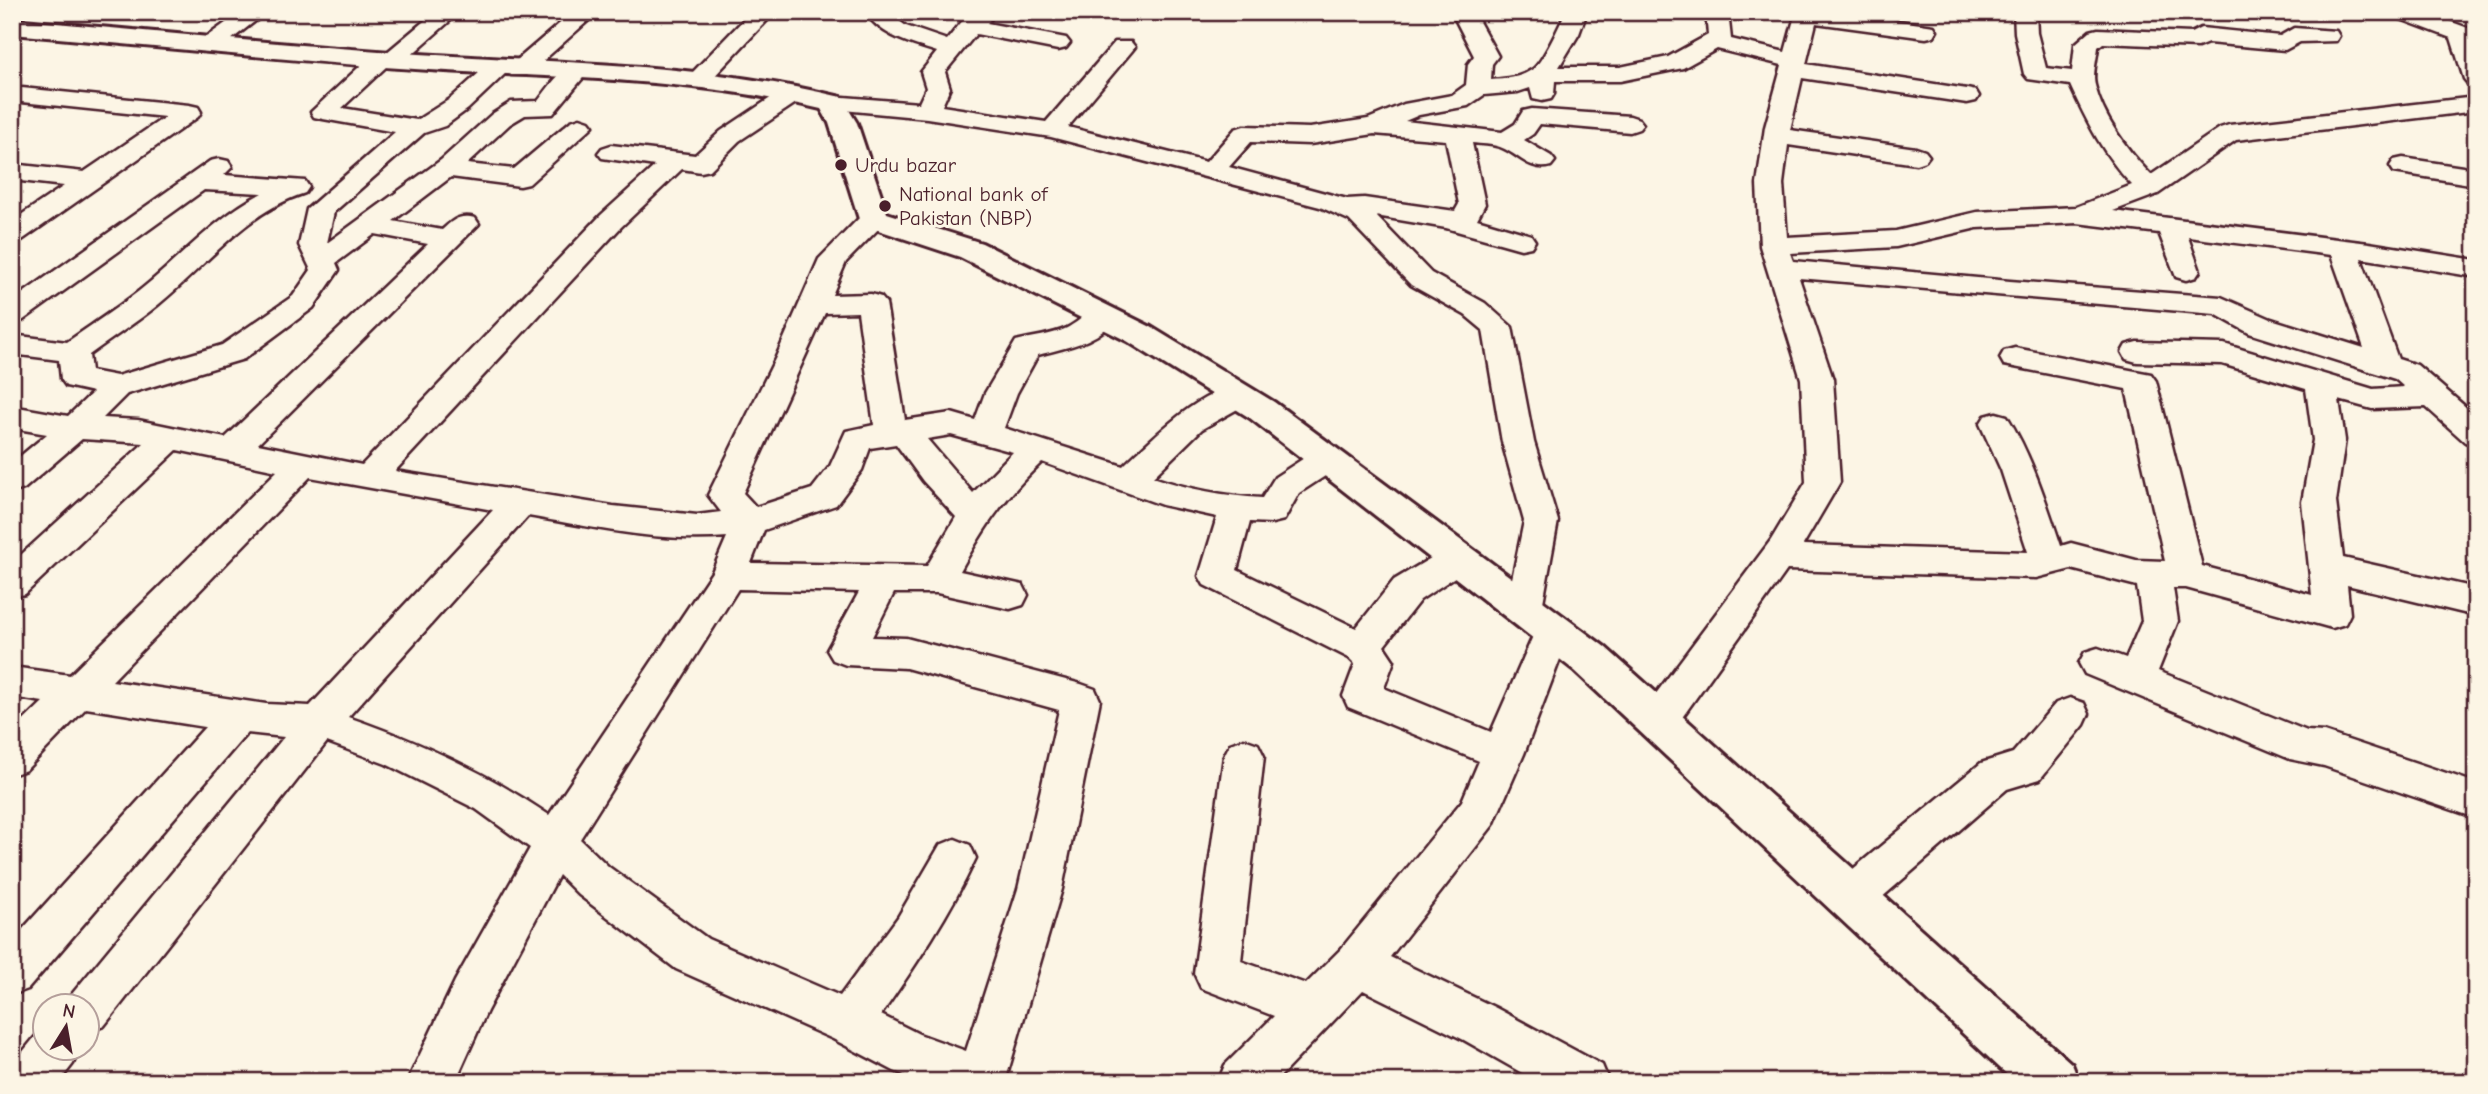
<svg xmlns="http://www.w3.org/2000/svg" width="2488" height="1094" font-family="'Comic Neue',sans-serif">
	<rect width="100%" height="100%" fill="#fcf5e5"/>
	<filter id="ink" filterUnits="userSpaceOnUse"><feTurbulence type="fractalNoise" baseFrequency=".0143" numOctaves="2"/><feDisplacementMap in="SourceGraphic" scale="14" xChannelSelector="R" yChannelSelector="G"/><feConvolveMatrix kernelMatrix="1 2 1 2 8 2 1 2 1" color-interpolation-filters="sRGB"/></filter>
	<g filter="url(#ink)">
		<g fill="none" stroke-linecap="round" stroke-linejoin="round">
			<defs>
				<path id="street" d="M 241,12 L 267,12 L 218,50 L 202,50 L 198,45 L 202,40 Z
					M 435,12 L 460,12 L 400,65 L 387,66 L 342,108 L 417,120 L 450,99 L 490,63 L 506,63 L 509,67 L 573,12 L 598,12 L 527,75 L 511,75 L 508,71 L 468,109 L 445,126 L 424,133 L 334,212 L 327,243 L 441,160 L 492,114 L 511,102 L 538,101 C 550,87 562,63 583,68 L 587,73 L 553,114 L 525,115 L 510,124 L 467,164 L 514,169 L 571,121 L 580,118 L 589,121 L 593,126 L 529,184 L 520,186 L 451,177 L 393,221 L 442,230 C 453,220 459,214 475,218 L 479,224 L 258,444 L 362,465 L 601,215 L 655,166 L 602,158 L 598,153 L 602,148 L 611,145 L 695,155 L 721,131 L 784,89 L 793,87 L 802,89 L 805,94 L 802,99 L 739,141 L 710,170 L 701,172 L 682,169 L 621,227 L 395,471 L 613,506 L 697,515 L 721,512 L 708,495 L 776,357 L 819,259 L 864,213 L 874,211 L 884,213 L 888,219 L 846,262 L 832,295 L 871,294 L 881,297 L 886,303 L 905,420 L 951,413 L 975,420 L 985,393 L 1016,341 C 1032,337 1052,335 1067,328 C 1085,319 1091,304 1112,310 L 1117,316 C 1099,343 1067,347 1038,355 L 1017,393 L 1004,428 L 1123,466 C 1150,441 1211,377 1250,388 L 1255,395 L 1250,402 L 1202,429 L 1153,477 C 1188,489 1225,496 1262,498 L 1275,477 L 1315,451 L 1327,448 L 1339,451 L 1343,459 L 1339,467 L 1299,493 L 1284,520 L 1272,523 L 1250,522 L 1237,570 L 1356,628 L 1394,580 L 1446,549 L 1458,545 L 1470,549 L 1476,558 L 1470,567 L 1420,600 L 1384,646 L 1394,661 L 1384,688 L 1491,732 L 1540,620 L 1553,616 L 1566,620 L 1571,630 L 1524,754 L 1493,825 L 1390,957 L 1496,1008 L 1602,1065 L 1609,1082 L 1538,1082 L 1464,1040 L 1363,990 L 1275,1082 L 1218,1082 L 1225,1065 L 1274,1016 L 1201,988 L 1194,973 L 1224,756 L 1230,744 L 1244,739 L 1258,744 L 1264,756 L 1241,961 L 1306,984 L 1341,949 L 1462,801 L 1479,761 L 1348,707 L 1343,696 L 1355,664 L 1349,658 L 1204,585 L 1199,576 L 1217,517 L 1162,505 L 1042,462 C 1004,498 985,526 960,571 L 1023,585 L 1028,595 L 1023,605 L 1010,609 L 937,593 L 894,593 L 872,637 L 906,638 L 1081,684 L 1095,689 L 1100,700 L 1062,889 L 1005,1082 L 923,1082 L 894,1071 L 833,1039 L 676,969 L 579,895 L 559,875 L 487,1011 L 455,1082 L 407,1082 L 455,981 L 530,848 L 476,809 L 386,764 L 327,742 L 104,1026 L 88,1032 L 88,1006 L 67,1006 L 72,994 L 284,737 L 247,733 L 28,989 L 12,995 L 12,941 L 205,727 L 86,708 L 26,770 L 12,775 L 12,732 L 43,702 L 12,697 L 12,667 L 70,675 L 277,471 L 177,450 L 25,594 L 12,597 L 12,563 L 144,443 L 82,439 L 24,489 L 12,493 L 12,463 L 47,434 L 12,428 L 12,406 L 68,416 L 93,392 L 66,386 L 61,379 L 59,360 L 12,354 L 12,335 L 67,342 C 91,325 116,309 139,291 C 181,258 213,219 262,193 L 204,190 L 22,321 L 12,324 L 12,301 L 210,161 L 219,159 L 228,161 L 232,167 L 224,175 L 305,181 L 309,187 L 305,193 C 245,212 206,266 159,304 C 137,322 112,338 89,355 L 91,371 L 117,376 L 222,345 L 293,296 L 311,270 L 299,245 L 307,209 L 395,132 L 323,119 L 314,117 L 311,112 L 373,54 L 386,53 ZM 375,234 L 428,244 L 225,438 L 138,420 L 103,418 L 127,394 L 244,359 L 313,308 L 339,270 L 336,263 ZM 858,312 L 874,425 L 846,431 L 830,466 L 812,489 L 756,507 L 743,493 L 825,313 ZM 951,435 L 1013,452 L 973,493 L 927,439 ZM 896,444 L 923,481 L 956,517 L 927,566 L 751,563 L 764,530 L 836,505 L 862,470 L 870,448 ZM 310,477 L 493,510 L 310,706 L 266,704 L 112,681 ZM 528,516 C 593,527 661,543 727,537 L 712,572 L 549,815 C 486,772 420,742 348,717 ZM 738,589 L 859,592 L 827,650 L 833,660 L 846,665 L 906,668 L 1059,710 L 1018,889 L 966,1051 L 919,1034 L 881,1015 C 916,965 950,914 976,858 L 970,845 L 955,839 L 940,845 L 898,917 L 840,996 L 708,939 L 609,867 L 580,839 Z
					M 751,12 L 775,12 L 707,84 L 699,86 L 691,84 L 687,79 L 691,74 Z
					M 865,12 L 887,12 L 906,26 L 947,40 C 966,17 965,12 997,12 L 987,23 L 1066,38 L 1070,43 L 1066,48 L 1058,50 L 976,34 L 945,72 L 950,88 L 942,106 L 1046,122 L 1115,42 L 1131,42 L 1135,47 L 1131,52 L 1068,127 L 1206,162 L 1235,129 L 1244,126 L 1310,128 L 1368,119 L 1404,104 L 1452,95 L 1466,85 L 1468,64 L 1474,56 L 1453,15 L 1455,12 L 1485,12 L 1477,18 L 1498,56 L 1492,64 L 1491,80 C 1505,79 1520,78 1533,69 C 1542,63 1561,24 1565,12 L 1587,12 L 1579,34 L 1559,67 L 1620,67 L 1668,57 L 1708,35 L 1706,12 L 1728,12 L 1731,39 L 1785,52 L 1796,12 L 1837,12 L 1934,26 L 1937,31 L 1934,36 L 1926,38 L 1816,23 L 1806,64 L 1967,89 L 1976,91 L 1979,96 L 1976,101 L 1967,103 L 1802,78 L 1790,130 L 1916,148 L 1925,151 L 1929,156 L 1925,161 L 1916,164 L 1788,145 L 1783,184 L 1787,237 L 1896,231 L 1977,212 L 2076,207 L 2132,185 C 2104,156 2087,122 2070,85 L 2028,79 L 2024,74 L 2015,33 L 2014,12 L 2036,12 L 2037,33 L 2046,68 L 2072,71 L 2075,44 L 2090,31 L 2098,29 L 2191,33 L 2201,28 L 2280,36 L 2294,28 L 2336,31 L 2339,36 L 2336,41 L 2300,42 L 2285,50 L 2208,43 L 2198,47 L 2103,43 L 2098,47 C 2097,58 2092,75 2095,85 C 2102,117 2129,152 2151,175 L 2220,128 L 2229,125 L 2476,97 L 2476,111 L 2236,140 L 2158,194 L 2113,211 L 2369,243 L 2476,260 L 2476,277 L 2361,258 L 2398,359 L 2417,365 L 2476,416 L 2476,445 L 2465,442 L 2426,407 L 2372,409 L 2339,400 L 2345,440 L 2336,502 L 2343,558 L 2476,588 L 2476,616 L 2347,585 L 2350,614 L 2345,624 L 2332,628 L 2186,588 L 2173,588 L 2178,621 L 2158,671 L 2307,731 L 2324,732 L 2476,783 L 2476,818 L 2324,766 L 2290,759 L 2085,674 L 2079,663 L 2085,652 L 2098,648 L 2126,658 L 2142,621 L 2137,586 L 2071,569 L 2036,578 L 1787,570 L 1671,733 L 1657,738 L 1643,733 L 1637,722 L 1643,711 L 1771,540 L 1806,482 L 1801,379 L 1760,246 L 1757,184 L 1765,127 L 1782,65 L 1717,49 L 1683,68 L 1620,81 L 1555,81 L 1554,94 L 1551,99 L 1542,101 L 1533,99 L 1530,88 L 1518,92 L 1484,95 L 1468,106 L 1419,115 L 1405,121 L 1502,132 L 1515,124 L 1523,111 L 1532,109 L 1630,116 L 1639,119 L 1643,124 L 1639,129 L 1630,132 L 1540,124 L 1533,134 L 1524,140 L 1551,156 L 1555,161 L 1551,166 C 1530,172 1519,154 1500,147 C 1492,144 1481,144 1472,143 L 1485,204 L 1477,219 L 1531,235 L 1535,241 L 1531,247 L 1521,249 L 1446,228 L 1376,216 L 1431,273 L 1485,303 L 1512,327 L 1534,442 L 1558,521 L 1542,608 L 1537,618 L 1524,622 L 1511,618 L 1506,608 L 1524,521 L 1502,442 L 1483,330 L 1465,315 L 1411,285 L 1349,220 L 1320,207 L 1051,137 L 927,118 L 822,108 L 819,103 L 822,98 L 831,96 L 919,103 L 926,88 L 921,72 L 937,52 C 910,43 882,37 865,12 ZM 1374,134 L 1446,140 L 1459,204 L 1455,211 L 1364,198 L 1347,199 L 1229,167 L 1251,142 L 1310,144 ZM 2077,223 L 2159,233 L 2176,277 L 2186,280 L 2196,277 L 2200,271 L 2188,237 L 2331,255 L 2364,348 L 2271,319 L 2221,297 L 2010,281 L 1793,261 L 1790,253 L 1896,247 L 1977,228 ZM 1799,278 L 2215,314 L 2249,333 L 2395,379 L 2404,387 L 2373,389 L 2224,344 L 2137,342 L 2126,345 L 2122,352 L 2126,359 L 2137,362 L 2222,364 L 2306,389 L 2313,440 L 2302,502 L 2312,595 L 2202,566 L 2156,381 L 2151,374 L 2015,348 L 2004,351 L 2000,358 L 2004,365 L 2126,389 L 2165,561 L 2136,560 L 2071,543 L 2061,546 C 2046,502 2032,456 2007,416 L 1996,413 L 1985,416 L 1980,424 L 2001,470 L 2028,552 L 1803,545 L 1840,482 L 1833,379 Z
					M 2392,12 L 2425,12 L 2476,31 L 2476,86 L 2468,84 L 2464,79 L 2451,38 L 2395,17 Z
					M 12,87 L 189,105 L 198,107 L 201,112 L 198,117 L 22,240 L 12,242 L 12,221 L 64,186 L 12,180 L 12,164 L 84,172 L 165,117 L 12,101 Z
					M 2403,158 L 2476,169 L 2476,185 L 2394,172 L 2390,166 L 2394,160 Z
					M 2070,698 L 2084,703 L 2089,714 L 2084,725 L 2040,779 L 2007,789 L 1865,912 L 1850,918 L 1835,912 L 1828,898 L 1835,884 L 1981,763 L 2013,753 L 2056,703 Z
					M 46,1029 L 46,1048 L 79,1048 L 73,1064 L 59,1082 L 12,1082 L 12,1065 L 39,1032 Z"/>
				<path id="secondary" d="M 12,19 C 148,31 283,45 419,54 C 560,63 703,63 841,97 L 857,123 L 887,213 L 982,243 L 1151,327 L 1274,402 L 1605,647 L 2072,1064 L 2079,1082 L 2015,1082 L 1575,671 L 1250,418 L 1127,341 L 960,257 L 863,225 L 859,219 L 829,123 L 821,109 C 694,78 560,78 430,70 C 291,61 151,46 12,34 Z"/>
			</defs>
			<use href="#street" stroke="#4a1f2b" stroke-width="5"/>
			<use href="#secondary" stroke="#4a1f2b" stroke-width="6"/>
			<use href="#street" fill="#fcf5e5" fill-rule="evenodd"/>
			<use href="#secondary" fill="#fcf5e5" fill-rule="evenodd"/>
		</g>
	</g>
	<g fill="#4a1f2b" stroke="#fcf5e5" stroke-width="2.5">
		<circle cx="841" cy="165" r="7"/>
		<circle cx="885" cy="206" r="7"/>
	</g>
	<g text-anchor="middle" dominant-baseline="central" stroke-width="6" stroke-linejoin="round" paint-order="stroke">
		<g font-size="21" fill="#4a1f2b" stroke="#fcf5e5" text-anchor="start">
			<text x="855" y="165">Urdu bazar</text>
			<text x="899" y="194">National bank of<tspan x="899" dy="24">Pakistan (NBP)</tspan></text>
		</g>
	</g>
	<rect width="2488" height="1094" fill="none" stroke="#fcf5e5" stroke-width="42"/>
	<rect x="21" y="21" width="2446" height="1052" fill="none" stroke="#4a1f2b" stroke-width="2.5" filter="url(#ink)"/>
	<g transform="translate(66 1027) rotate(11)"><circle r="33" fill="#fcf5e5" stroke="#b59f9b" stroke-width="2"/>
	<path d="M0-5L12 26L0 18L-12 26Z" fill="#4a1f2b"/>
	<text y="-10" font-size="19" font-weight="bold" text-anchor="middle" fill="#4a1f2b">N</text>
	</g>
</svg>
